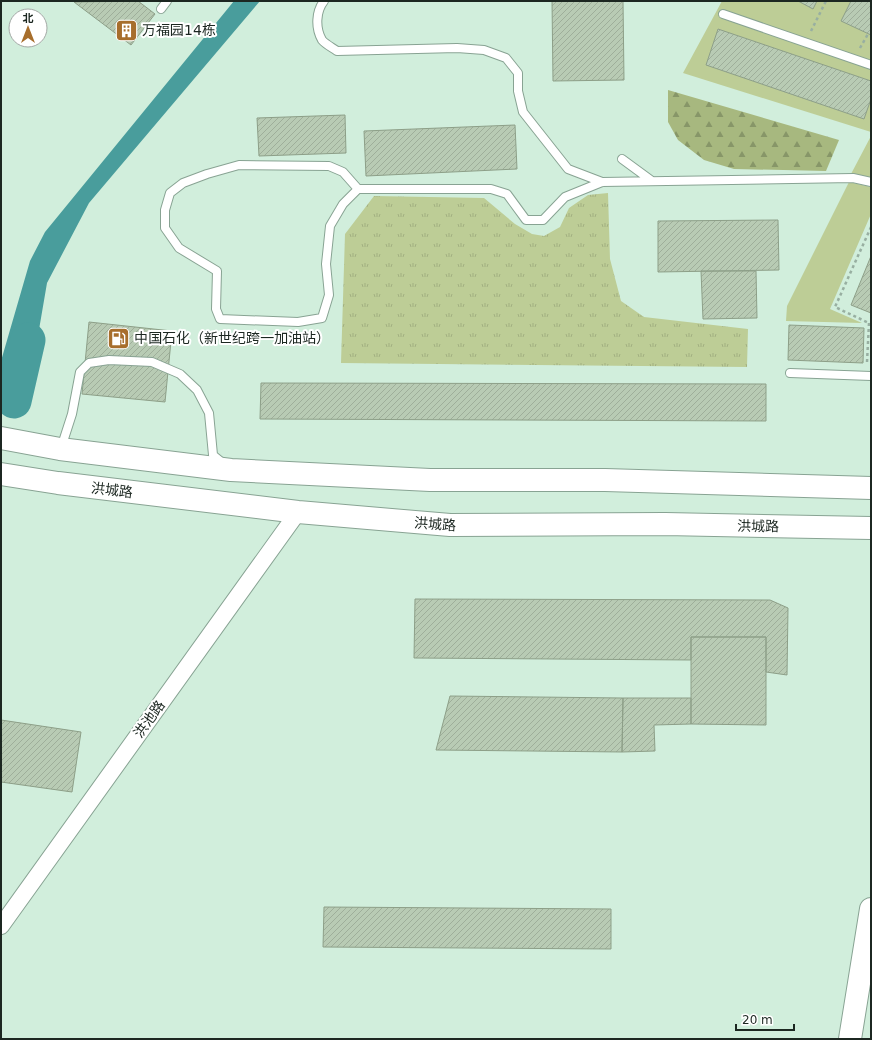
<svg xmlns="http://www.w3.org/2000/svg" width="872" height="1040" font-family="'DejaVu Sans','Noto Sans SC',sans-serif">
	<defs>
		<pattern id="forest-firs" width="22" height="20" patternUnits="userSpaceOnUse"><rect width="22" height="20" fill="#a7b87f"/><path d="M5 1l3.5 6h-7zM16 11l3.5 6h-7z" fill="#879668"/></pattern>
		<pattern id="park-tufts" width="24" height="20" patternUnits="userSpaceOnUse"><rect width="24" height="20" fill="#bdcd96"/><path d="M3 7l-1-3M5 7V3M7 7l1-3M15 17l-1-3M17 17v-4M19 17l1-3" fill="none" stroke="#a2b081"/></pattern>
		<pattern id="building-hatch" width="6" height="6" patternUnits="userSpaceOnUse"><rect width="6" height="6" fill="#b8cbb4"/><path d="M-1 1l2-2M0 6l6-6M5 7l2-2" fill="none" stroke="#9eae9a"/></pattern>
	</defs>
	<rect width="100%" height="100%" fill="#d1eedc"/>
	<path fill="#bdcd96" d="M 722,1 L 871,1 L 871,132 L 683,73 Z
		M 871,136 L 871,178 L 851,174 Z
		M 849,182 L 871,187 L 871,214 L 830,309 L 862,323 L 786,321 L 787,306 Z"/>
	<path fill="url(#forest-firs)" d="M 668,90 L 839,140 L 826,171 L 734,169 L 704,160 L 678,140 L 668,122 Z"/>
	<path fill="url(#park-tufts)" d="M 608,193 L 610,259 L 621,301 L 644,317 L 748,329 L 747,367 L 341,363 L 345,234 L 374,196 L 484,198 L 515,224 L 532,234 L 544,236 L 560,227 L 569,208 L 588,195 Z"/>
	<path fill="#499d9c" d="M 234,1 L 260,1 L 89,203 L 47,283 L 29,388 L 1,384 L 1,361 L 30,261 L 45,232 Z"/>
	<g fill="none" stroke-linecap="round" stroke-linejoin="round">
		<path stroke="#499d9c" stroke-width="35" d="M 14,401 L 28,340"/>
	</g>
	<path fill="url(#building-hatch)" stroke="#8d9f88" d="M 138,1 L 155,14 L 131,45 L 74,2 Z
		M 552,1 L 623,1 L 624,80 L 553,81 Z
		M 798,1 L 817,1 L 813,9 Z
		M 851,1 L 871,1 L 871,35 L 841,21 Z
		M 718,29 L 871,81 L 871,99 L 864,119 L 706,65 Z
		M 345,115 L 346,153 L 259,156 L 257,118 Z
		M 515,125 L 517,169 L 366,176 L 364,131 Z
		M 778,220 L 779,270 L 658,272 L 658,221 Z
		M 871,256 L 871,313 L 851,305 Z
		M 701,271 L 756,271 L 757,318 L 703,319 Z
		M 89,322 L 172,331 L 165,402 L 82,394 Z
		M 789,325 L 864,328 L 863,363 L 788,360 Z
		M 261,383 L 766,384 L 766,421 L 260,419 Z
		M 415,599 L 770,600 L 788,608 L 787,675 L 766,672 L 766,637 L 691,637 L 691,660 L 414,658 Z
		M 691,637 L 766,637 L 766,725 L 691,724 Z
		M 450,696 L 623,698 L 622,752 L 436,750 Z
		M 623,698 L 691,698 L 691,724 L 654,725 L 655,751 L 622,752 Z
		M 1,720 L 81,732 L 72,792 L 1,782 Z
		M 324,907 L 611,909 L 611,949 L 323,947 Z"/>
	<g fill="none" stroke-linecap="round" stroke-linejoin="round">
		<defs>
			<path id="lane" d="M 324,1 C 316,11 315,28 322,40 C 325,44 333,48 337,51 L 457,48 L 484,50 L 506,58 L 518,73 L 518,91 L 523,112 L 568,169 L 602,182
				M 161,9 L 167,1
				M 723,14 L 871,65
				M 622,159 L 652,181
				M 358,189 L 343,172 L 329,166 L 239,165 L 207,174 L 183,183 L 170,193 L 165,210 L 165,228 L 179,248 L 217,271 L 216,309 L 220,319 L 298,322 L 322,318 L 329,295 L 326,264 L 330,226 L 343,204 L 358,189 L 491,189 L 507,194 L 526,220 L 543,220 L 565,197 L 602,182 L 853,178 L 871,182
				M 790,373 L 871,376
				M 61,448 L 72,414 L 80,372 L 89,363 L 109,360 L 152,362 L 180,374 L 197,390 L 209,413 L 213,455 L 224,464"/>
			<path id="street" d="M 1,926 L 298,512"/>
			<path id="secondary" d="M 850,1039 L 871,909"/>
			<path id="highway" d="M 1,438 L 60,449 L 231,470 L 430,480 L 605,480 L 871,488
				M 1,474 L 58,483 L 298,512 L 450,525 L 665,524 L 871,528"/>
		</defs>
		<use href="#lane" stroke="#88a393" stroke-width="10"/>
		<use href="#street" stroke="#88a393" stroke-width="18"/>
		<use href="#secondary" stroke="#88a393" stroke-width="24"/>
		<use href="#highway" stroke="#88a393" stroke-width="24"/>
		<path stroke="#98afa1" stroke-width="2.5" stroke-dasharray="3 3" stroke-linecap="butt" d="M 811,31 L 826,1
			M 860,48 L 868,34
			M 871,227 L 835,307 L 871,324
			M 867,362 L 869,323"/>
		<use href="#lane" stroke="#fff" stroke-width="8"/>
		<use href="#street" stroke="#fff" stroke-width="16"/>
		<use href="#secondary" stroke="#fff" stroke-width="22"/>
		<use href="#highway" stroke="#fff" stroke-width="22"/>
	</g>
	<defs>
		<symbol id="building-square" viewBox="-11 -11 22 22"><rect x="-9" y="-9" width="18" height="18" rx="4" fill="#a76e2c" stroke="#fff"/><path d="M-4-6H4V6H1V3H-1V6H-4ZM-2.5-4.3h1.7v1.8h-1.7ZM.8-4.3h1.7v1.8H.8ZM-2.5-1h1.7V.8h-1.7ZM.8-1h1.7V.8H.8Z" fill="#fff"/></symbol>
		<symbol id="fuel-square" viewBox="-11 -11 22 22"><rect x="-9" y="-9" width="18" height="18" rx="4" fill="#a76e2c" stroke="#fff"/><path d="M-5.5-6h7V0h2V4h1.3V-2.5L3-4.5l.8-.8L6-3V5H2.5V1h-1V6h-7ZM-4.2-4.7v3.2H.2V-4.7Z" fill="#fff"/></symbol>
	</defs>
	<g fill-rule="evenodd">
		<use href="#building-square" x="114" y="18" width="25" height="25"/>
		<use href="#fuel-square" x="106" y="326" width="25" height="25"/>
	</g>
	<g text-anchor="middle" dominant-baseline="central" stroke-width="4" stroke-linejoin="round" paint-order="stroke">
		<g font-size="14" fill="#1c2721" stroke="#fff" text-anchor="start">
			<text x="142" y="30">万福园14栋</text>
			<text x="134" y="338">中国石化（新世纪跨一加油站）</text>
		</g>
		<g font-size="14" fill="#1c2721" stroke="#fff">
			<text transform="translate(112 490) rotate(7)">洪城路</text>
			<text transform="translate(435 524) rotate(4)">洪城路</text>
			<text transform="translate(758 526) rotate(1)">洪城路</text>
			<text transform="translate(149 719) rotate(-54)">洪池路</text>
		</g>
	</g>
	<rect width="872" height="1040" fill="none" stroke="#1c2721" stroke-width="4"/>
	<g transform="translate(28 28)"><circle r="19" fill="#ffffff" stroke="#a4a9a6"/>
	<path d="M0-3L7 15L0 10L-7 15Z" fill="#a76e2c"/>
	<text y="-6" font-size="11" font-weight="bold" text-anchor="middle" fill="#1c2721">北</text>
	</g>
	<path d="M736 1024v6h58v-6" fill="none" stroke="#1c2721" stroke-width="2"/>
	<text x="742" y="1024" font-size="12" fill="#1c2721" stroke="#ffffff" stroke-width="3" paint-order="stroke">20 m</text>
</svg>
